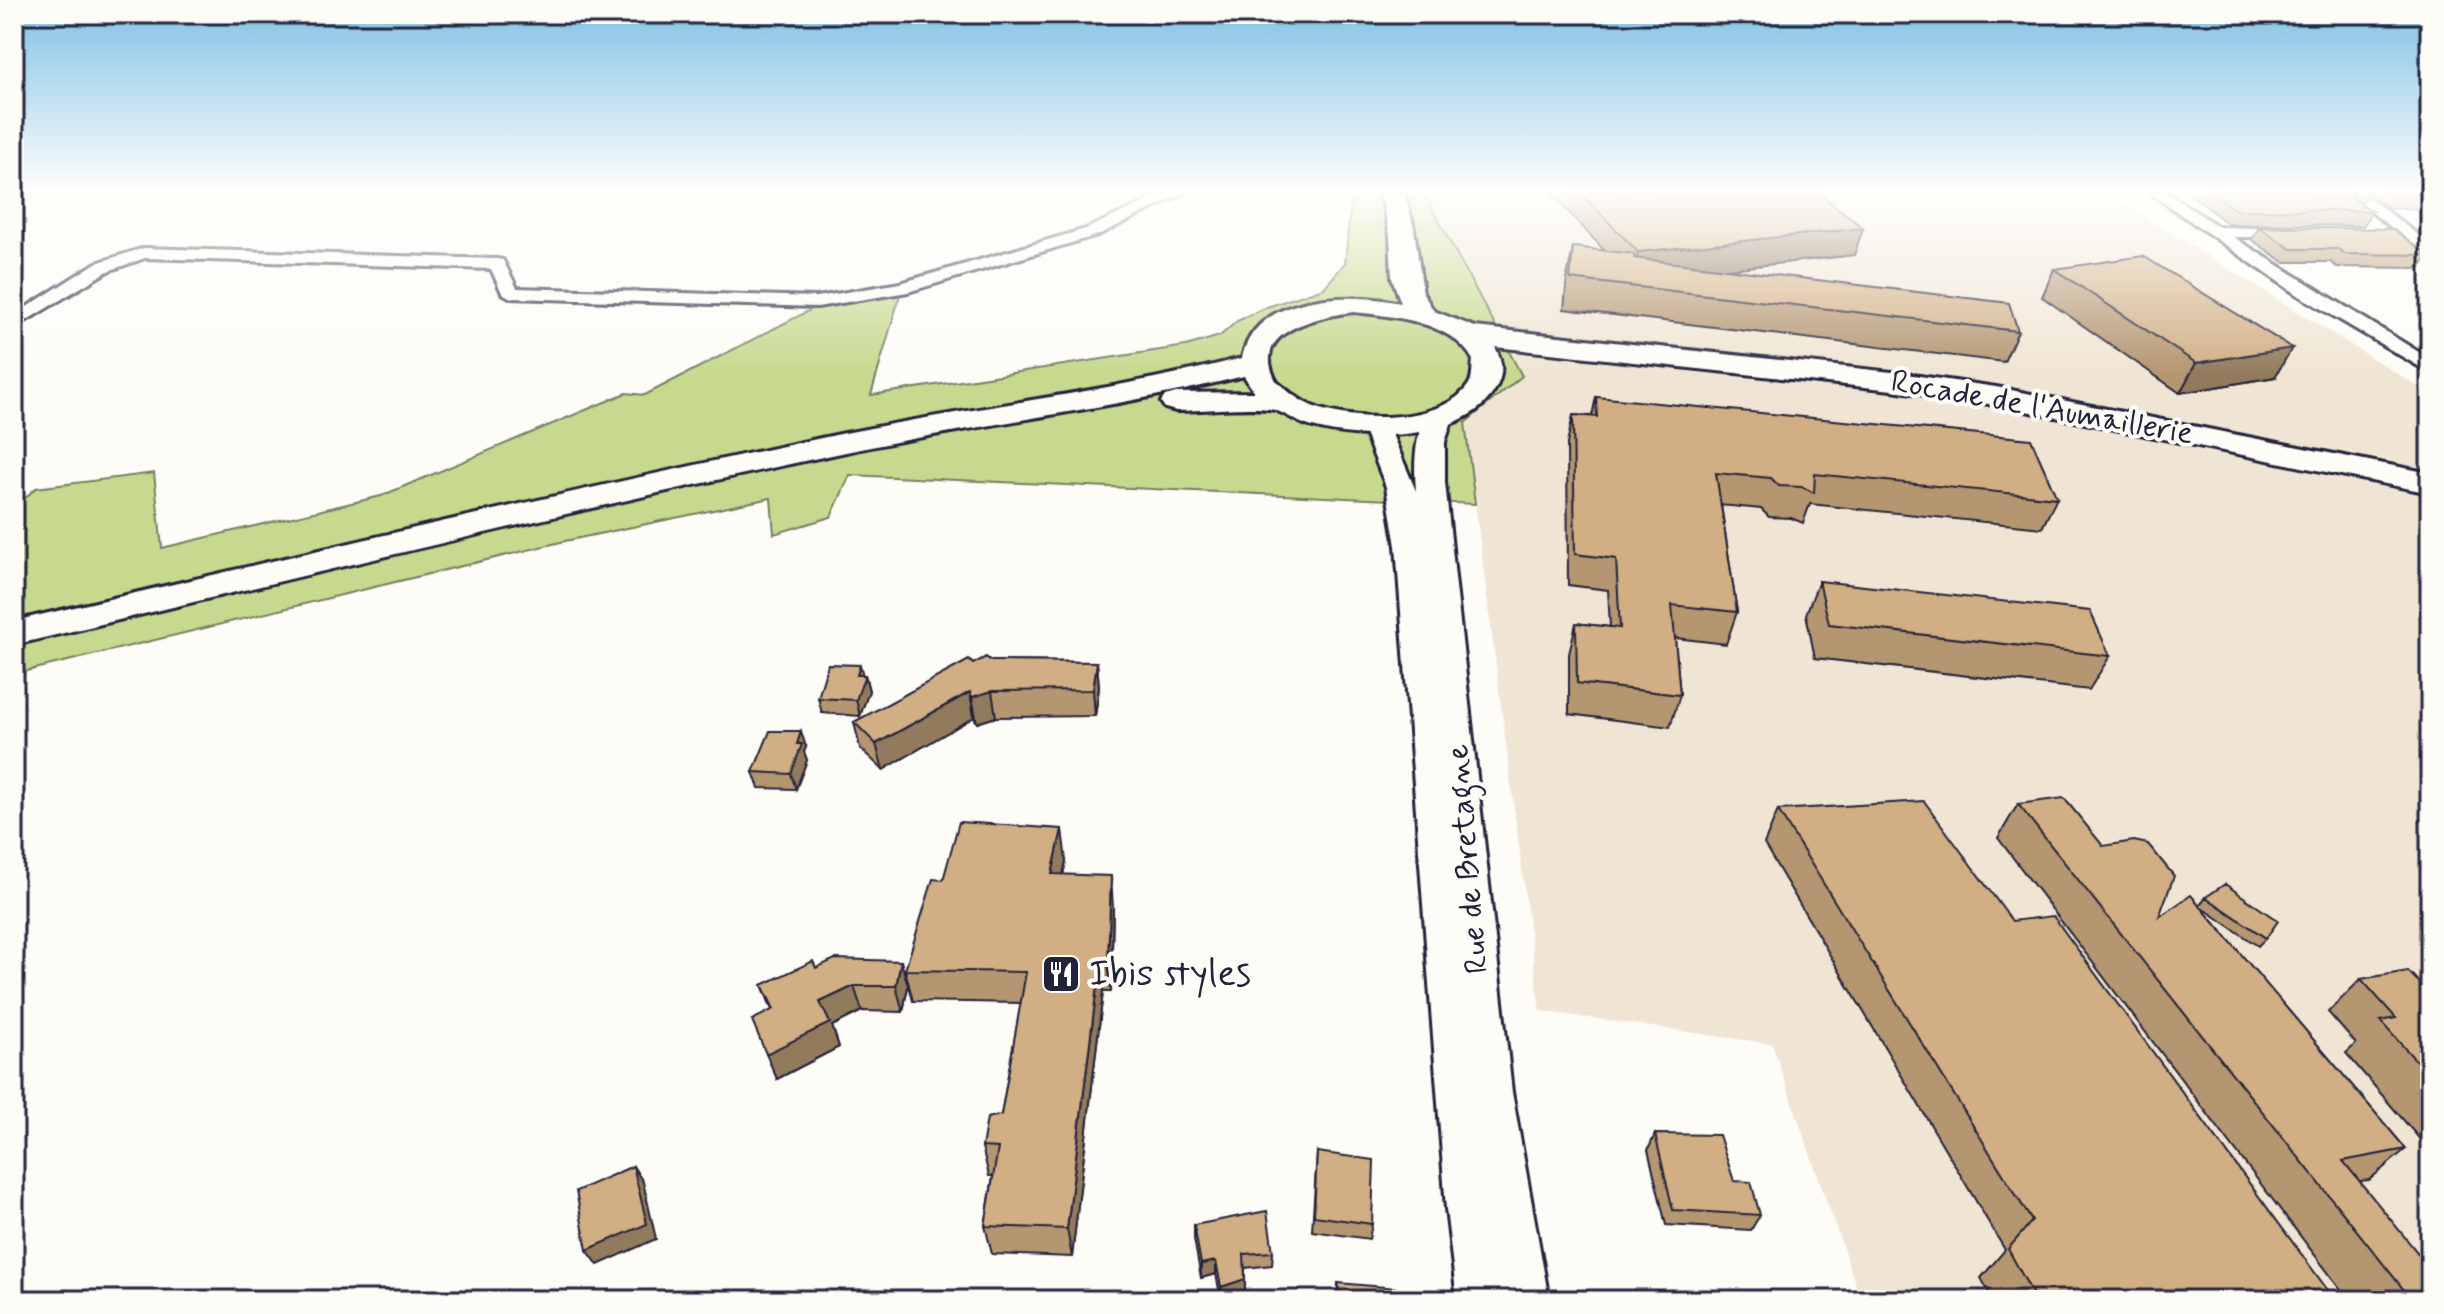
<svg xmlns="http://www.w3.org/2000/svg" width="2444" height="1314" font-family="Mynerve,sans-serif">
	<rect width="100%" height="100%" fill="#fdfcf7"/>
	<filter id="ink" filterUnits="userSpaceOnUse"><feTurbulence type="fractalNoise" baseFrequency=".0125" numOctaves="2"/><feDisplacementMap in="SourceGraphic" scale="16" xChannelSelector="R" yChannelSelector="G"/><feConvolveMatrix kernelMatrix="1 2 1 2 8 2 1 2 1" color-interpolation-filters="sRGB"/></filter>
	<g filter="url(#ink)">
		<path fill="#f0e5d4" d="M 1423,191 L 2103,191 L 2430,394 L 2430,1300 L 1861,1300 L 1772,1044 L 1540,1011 L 1465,423 L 1522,376 Z"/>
		<path fill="#c6d98e" stroke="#747e64" stroke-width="2" d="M 1352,191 L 1423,191 L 1522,376 L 1465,423 L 1475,504 L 850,475 L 831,517 L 774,534 L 771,498 L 565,541 L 14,674 L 14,508 L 36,488 L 154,473 L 162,548 L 381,496 L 626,393 L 645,395 L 816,307 L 847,304 L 902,288 L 871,395 L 1186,346 L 1220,336 L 1237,321 L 1267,307 L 1324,288 L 1345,263 Z"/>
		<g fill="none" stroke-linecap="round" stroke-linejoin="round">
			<defs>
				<path id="minor" d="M 1169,191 L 1188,191 L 1098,235 L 908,292 L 817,307 L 511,298 L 502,293 L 491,269 L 145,258 L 108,271 L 14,328 L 14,315 L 96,263 L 144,248 L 497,259 L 503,260 L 517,288 L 817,297 L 900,283 L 1086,229 Z
					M 2147,191 L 2164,191 L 2219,227 L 2293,229 L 2293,235 L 2287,237 L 2233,237 L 2430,359 L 2430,373 L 2296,294 Z
					M 2344,191 L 2360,191 L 2430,244 L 2430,257 Z"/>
				<path id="secondary" d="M 1439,410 L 1449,412 L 1453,418 L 1445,442 L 1445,482 L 1455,577 L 1512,1092 L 1549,1300 L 1457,1300 L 1446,1209 L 1396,546 L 1386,487 L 1362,426 L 1366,420 L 1386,420 L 1416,491 C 1414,465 1414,434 1429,412 Z"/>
				<path id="primary" d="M 1380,191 L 1404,191 L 1414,228 L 1423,293 L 1434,311 L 1475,327 L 1892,372 L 1996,387 L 2430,473 L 2430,493 L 1996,405 L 1892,390 L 1495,347 C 1505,365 1503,380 1490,397 C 1455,442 1358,441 1309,426 C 1297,422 1286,414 1275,410 C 1255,405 1200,411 1176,411 L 1165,408 L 1161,402 L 1165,396 L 1176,393 L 1254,392 L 1244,376 C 1113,409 978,424 846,452 C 567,511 291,579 14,645 L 14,621 C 291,557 567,491 845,433 C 977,406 1111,392 1242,358 C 1255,293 1350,292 1401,303 L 1392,278 L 1390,235 ZM 1353,312 C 1392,316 1452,321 1473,360 C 1472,368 1473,377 1469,384 C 1444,425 1350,422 1312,406 C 1298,400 1288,391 1277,382 C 1247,330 1319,317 1353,312 Z"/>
			</defs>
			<use href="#minor" stroke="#22223b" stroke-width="6"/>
			<use href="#secondary" stroke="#22223b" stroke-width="6"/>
			<use href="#primary" stroke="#22223b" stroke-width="6"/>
			<use href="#minor" fill="#fdfcf7" fill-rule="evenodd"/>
			<use href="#secondary" fill="#fdfcf7" fill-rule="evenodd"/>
			<use href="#primary" fill="#fdfcf7" fill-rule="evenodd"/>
		</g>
		<path fill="#b49671" stroke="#22223b" stroke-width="2" d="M 1549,191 L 1816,191 L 1863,228 L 1854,255 L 1726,269 L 2018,331 L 2004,362 L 1564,309 L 1567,277 L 1573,247 L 1605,251 Z
			M 2187,191 L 2363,191 L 2367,194 L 2361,204 L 2372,211 L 2363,226 L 2228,224 Z
			M 2364,191 L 2430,191 L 2430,209 L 2388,208 Z
			M 2259,227 L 2428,255 L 2420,268 L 2337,267 L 2330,262 L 2284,262 L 2252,240 Z
			M 2054,269 L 2275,377 L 2180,393 L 2042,297 Z
			M 2430,309 L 2430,329 L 2421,323 Z
			M 1596,397 L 2057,498 L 2042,528 L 1810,504 L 1803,523 L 1791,518 L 1769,517 L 1761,509 L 1721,505 L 1737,612 L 1726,644 L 1675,638 L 1680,695 L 1670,727 L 1569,714 L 1569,654 L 1576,623 L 1610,627 L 1608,590 L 1568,585 L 1567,444 L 1573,415 L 1592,416 Z
			M 1819,581 L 2110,656 L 2089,690 L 1815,658 L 1806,614 Z
			M 991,661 L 1097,662 L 1099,688 L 1095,716 L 996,717 L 977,723 L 974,717 L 883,770 L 860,748 L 854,722 L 973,664 Z
			M 863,675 L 865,675 L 869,691 L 860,716 L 822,713 L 818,698 Z
			M 806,747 L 804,752 L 807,760 L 796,789 L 759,788 L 753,772 Z
			M 2018,804 L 2159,917 L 2199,905 L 2206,897 L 2266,938 L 2258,946 L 2200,906 L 2406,1149 L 2369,1180 L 2360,1181 L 2430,1300 L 2349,1300 L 1998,838 Z
			M 1778,810 L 2012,921 L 2335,1300 L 1993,1300 L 1981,1278 L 2005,1250 L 1764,844 Z
			M 1066,861 L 1063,875 L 1113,908 L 1111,992 L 1103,992 L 1072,1257 L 992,1254 L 985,1226 L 993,1176 L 989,1176 L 982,1147 L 1001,1115 L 1021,1003 L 913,1001 L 905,970 L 943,880 Z
			M 816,968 L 908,986 L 903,1012 L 862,1011 L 832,1026 L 839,1047 L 777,1079 L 772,1010 L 762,985 Z
			M 2361,979 L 2430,994 L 2430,1151 L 2346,1053 L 2356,1044 L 2328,1012 Z
			M 1655,1134 L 1734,1181 L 1760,1215 L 1751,1230 L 1666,1225 L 1648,1150 Z
			M 1317,1152 L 1372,1224 L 1369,1239 L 1312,1231 Z
			M 1194,1225 L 1273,1252 L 1272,1265 L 1245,1268 L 1245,1293 L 1221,1300 L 1216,1274 L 1201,1278 L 1194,1239 Z
			M 1338,1283 L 1398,1300 L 1337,1300 Z"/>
		<path fill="#927a5c" stroke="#22223b" stroke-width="2" d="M 1863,228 L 1854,255 L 1632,280 L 1638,252 Z
			M 2292,348 L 2275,377 L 2180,393 L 2196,363 Z
			M 1097,662 L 1099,688 L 1095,716 L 1093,690 Z
			M 860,665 L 864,679 L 865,675 L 869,691 L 860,716 L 856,700 L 857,675 Z
			M 992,691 L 996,717 L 977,723 L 972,697 Z
			M 970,692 L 974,717 L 883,770 L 876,744 Z
			M 801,731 L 806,747 L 804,752 L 807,760 L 796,789 L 791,774 L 797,744 Z
			M 1062,829 L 1066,861 L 1056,906 L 1052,874 Z
			M 1111,876 L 1113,908 L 1111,992 L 1108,961 Z
			M 901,961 L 908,986 L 903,1012 L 896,986 Z
			M 1100,961 L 1103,992 L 1072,1257 L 1067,1229 Z
			M 854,986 L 862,1011 L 832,1026 L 839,1047 L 777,1079 L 766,1054 L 820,1002 Z
			M 633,1166 L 643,1182 L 656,1239 L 598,1265 L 587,1250 Z
			M 1216,1261 L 1216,1274 L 1201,1278 L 1201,1264 Z
			M 1245,1279 L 1245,1293 L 1221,1300 L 1221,1287 Z"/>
		<path fill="#d1ae83" stroke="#22223b" stroke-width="2" d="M 1578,191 L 1816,191 L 1863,228 L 1638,252 Z
			M 2211,191 L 2363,191 L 2367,194 L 2350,193 L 2354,196 L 2350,196 L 2372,211 L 2235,210 Z
			M 2391,191 L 2430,191 L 2430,195 L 2396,194 Z
			M 2259,227 L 2393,229 L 2428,255 L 2345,254 L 2338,249 L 2291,249 Z
			M 1573,247 L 1634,254 L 1634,258 L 2009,303 L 2018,331 L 1570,279 Z
			M 2143,256 L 2292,348 L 2196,363 L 2054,269 Z
			M 1596,397 L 2031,439 L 2057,498 L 1815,474 L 1814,493 L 1802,487 L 1779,486 L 1771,478 L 1716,473 L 1737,612 L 1672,605 L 1680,695 L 1577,683 L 1576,623 L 1620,628 L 1616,559 L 1575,554 L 1573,415 L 1597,417 Z
			M 1819,581 L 2090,611 L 2110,656 L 1829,624 Z
			M 986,657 L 991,661 L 1097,662 L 1093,690 L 992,691 L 972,697 L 970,692 L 876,744 L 854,722 L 969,660 L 973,664 Z
			M 828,664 L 860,665 L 857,675 L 865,675 L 856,700 L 818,698 Z
			M 770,731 L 801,731 L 797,744 L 802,744 L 791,774 L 753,772 Z
			M 2064,798 L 2103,846 L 2134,841 L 2148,844 L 2174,876 L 2159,917 L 2191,895 L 2406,1149 L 2343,1161 L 2430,1268 L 2430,1300 L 2412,1300 L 2018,804 Z
			M 1924,801 L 2012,921 L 2053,916 L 2335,1300 L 2036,1300 L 2008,1249 L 2032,1221 L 1778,810 Z
			M 959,822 L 1062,829 L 1052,874 L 1111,876 L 1108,961 L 1100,961 L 1067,1229 L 985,1226 L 998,1148 L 982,1147 L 987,1118 L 1001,1115 L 1026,972 L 905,970 L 933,879 L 943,880 Z
			M 2225,884 L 2278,921 L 2266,938 L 2206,897 Z
			M 835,959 L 901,961 L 896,986 L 854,986 L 820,1002 L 830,1023 L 766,1054 L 752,1020 L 774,1009 L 762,985 L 813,961 L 816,968 Z
			M 2408,971 L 2430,994 L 2430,1076 L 2380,1021 L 2396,1018 L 2361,979 Z
			M 1655,1134 L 1719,1135 L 1734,1181 L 1751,1182 L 1760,1215 L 1673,1210 Z
			M 1317,1152 L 1374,1160 L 1372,1224 L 1314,1216 Z
			M 633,1166 L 647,1224 L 587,1250 L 576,1191 Z
			M 1267,1211 L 1273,1252 L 1244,1254 L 1245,1279 L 1221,1287 L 1216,1261 L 1201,1264 L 1194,1225 Z
			M 1338,1283 L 1396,1288 L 1398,1300 L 1340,1300 Z"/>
	</g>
	<linearGradient id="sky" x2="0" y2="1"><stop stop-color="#81c1e7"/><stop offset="0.51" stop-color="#fefefb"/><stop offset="1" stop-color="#fefefb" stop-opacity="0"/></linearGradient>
	<rect width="2444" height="374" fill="url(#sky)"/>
	<defs>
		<symbol id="restaurant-square" viewBox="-11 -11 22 22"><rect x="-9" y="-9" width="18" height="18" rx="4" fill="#22223b" stroke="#fdfcf7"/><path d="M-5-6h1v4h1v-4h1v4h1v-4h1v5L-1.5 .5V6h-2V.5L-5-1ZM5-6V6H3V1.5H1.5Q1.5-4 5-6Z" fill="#fff"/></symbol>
	</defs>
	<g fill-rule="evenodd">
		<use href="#restaurant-square" x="1039" y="952" width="44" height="44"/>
	</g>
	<g text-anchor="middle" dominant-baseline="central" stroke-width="8" stroke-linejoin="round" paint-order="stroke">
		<g font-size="32" fill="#22223b" stroke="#fdfcf7">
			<text transform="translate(2042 408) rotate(10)">Rocade de l'Aumaillerie</text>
			<text transform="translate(1468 859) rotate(-95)">Rue de Bretagne</text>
		</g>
		<g font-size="38" fill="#22223b" stroke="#fdfcf7" text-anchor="start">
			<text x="1089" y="974">Ibis styles</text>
		</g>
	</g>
	<rect width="2444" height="1314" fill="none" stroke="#fdfcf7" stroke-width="48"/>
	<rect x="24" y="24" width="2396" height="1266" fill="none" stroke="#22223b" stroke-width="3" filter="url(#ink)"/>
</svg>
